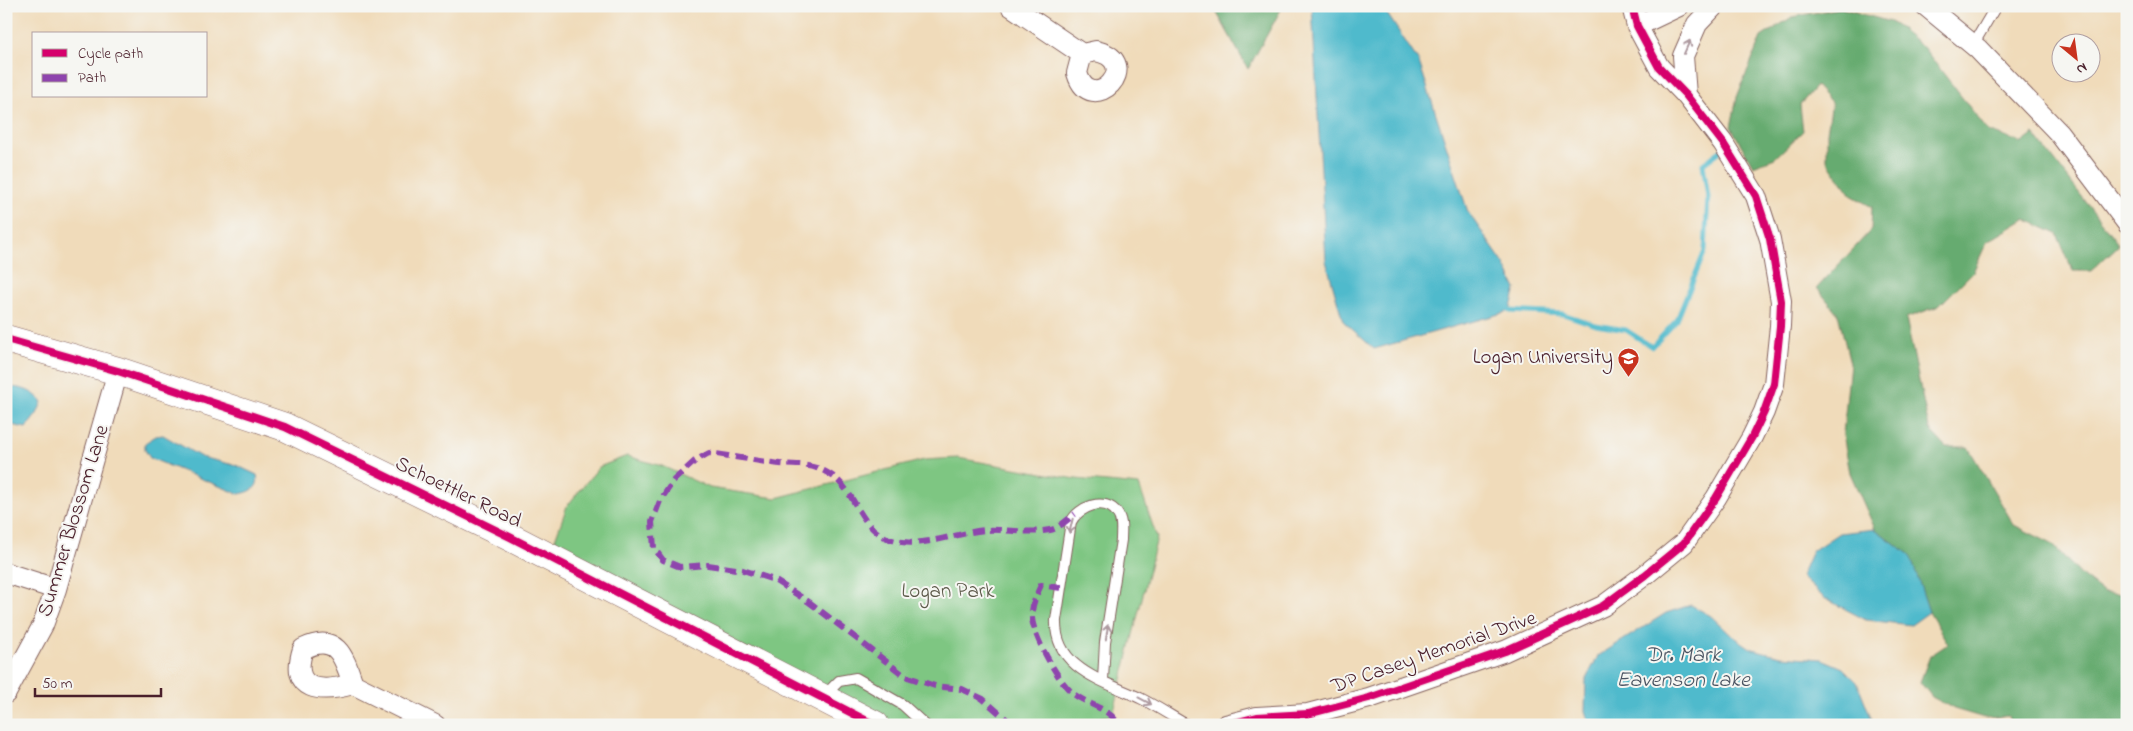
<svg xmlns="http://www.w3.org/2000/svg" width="2133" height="731" font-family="'Indie Flower',sans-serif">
	<rect width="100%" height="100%" fill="#f6f6f2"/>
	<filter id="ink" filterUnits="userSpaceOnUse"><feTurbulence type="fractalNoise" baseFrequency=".02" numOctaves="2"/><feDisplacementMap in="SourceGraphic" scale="10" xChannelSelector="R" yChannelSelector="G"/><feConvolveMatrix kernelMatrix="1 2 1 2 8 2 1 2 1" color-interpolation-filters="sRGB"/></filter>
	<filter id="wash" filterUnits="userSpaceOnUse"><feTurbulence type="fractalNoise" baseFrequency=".0096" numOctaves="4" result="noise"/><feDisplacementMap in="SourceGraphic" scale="20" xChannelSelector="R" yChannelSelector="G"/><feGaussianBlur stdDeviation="1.12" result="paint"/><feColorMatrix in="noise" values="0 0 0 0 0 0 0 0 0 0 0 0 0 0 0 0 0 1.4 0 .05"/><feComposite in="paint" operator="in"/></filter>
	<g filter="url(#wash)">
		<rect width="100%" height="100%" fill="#f0dbba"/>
		<path fill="#7ec682" stroke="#647256" d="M 627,456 L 662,466 L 710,488 L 776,498 L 924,460 L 958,458 L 1076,479 L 1139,485 L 1157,538 L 1113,715 L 1060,725 L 891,725 L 552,548 L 567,506 L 599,467 Z"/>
		<path fill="#66ab70" stroke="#58654e" d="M 1213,6 L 1283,6 L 1248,69 Z
			M 1841,8 L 1894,23 L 1923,47 L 1988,131 L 2022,143 L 2034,134 L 2119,245 L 2091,271 L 2073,271 L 2057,234 L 2025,219 L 1987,242 L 1973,272 L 1939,306 L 1906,318 L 1929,429 L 1946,447 L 1968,447 L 2014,525 L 2052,544 L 2083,577 L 2104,593 L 2127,594 L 2127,725 L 2011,725 L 2008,716 L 1984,718 L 1954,709 L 1932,697 L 1920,682 L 1930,656 L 1948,644 L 1929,612 L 1910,555 L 1875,529 L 1850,473 L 1843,434 L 1850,363 L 1838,314 L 1817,288 L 1871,230 L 1872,207 L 1851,195 L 1827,161 L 1827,132 L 1832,103 L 1816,86 L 1800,105 L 1803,131 L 1775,158 L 1753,166 L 1731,127 L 1737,97 L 1761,37 L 1792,17 Z"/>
		<path fill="#50bacc" stroke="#4d6c7c" d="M 1312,6 L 1382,6 L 1419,62 L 1468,212 L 1504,264 L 1516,289 L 1510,311 L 1374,349 L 1343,321 L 1326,261 Z
			M 6,387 C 21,387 33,390 42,402 L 37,414 L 26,428 L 6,424 Z
			M 163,435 L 201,457 L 238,466 L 257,475 C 260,488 251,492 239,494 L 150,458 L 145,450 L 145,443 L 156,436 Z
			M 1875,529 L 1910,555 L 1929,612 L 1911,625 L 1866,620 L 1824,598 L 1801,576 L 1812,551 L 1839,533 Z
			M 1691,605 L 1711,616 L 1730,634 L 1752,649 L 1781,656 L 1822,659 L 1843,668 L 1857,682 L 1874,725 L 1590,725 L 1585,711 L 1586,679 L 1598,656 L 1666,613 Z"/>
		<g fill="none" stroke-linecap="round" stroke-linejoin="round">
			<path stroke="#50bacc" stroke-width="5" d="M 1510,311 L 1563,314 L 1596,325 L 1626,330 L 1652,347 L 1677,320 L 1705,251 L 1708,197 L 1703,164 L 1723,149"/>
		</g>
	</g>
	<g filter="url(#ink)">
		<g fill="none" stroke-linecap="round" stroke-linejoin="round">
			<defs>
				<path id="lane" d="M 1973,45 L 1996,6
					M 1103,680 L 1105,642 L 1121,540 C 1121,531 1123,521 1117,513 C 1105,496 1078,507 1071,522 L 1056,620 C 1054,669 1104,681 1140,698 C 1156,706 1171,716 1187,725
					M 831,701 L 831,689 L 839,681 L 856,678 L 903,705 L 925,725"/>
				<path id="street" d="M 1011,6 L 1082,54
					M 1926,6 L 1978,49 L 2059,133 L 2127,223
					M 1637,26 L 1679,6
					M 1096,51 C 1146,62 1091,120 1077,73 L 1082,54 Z
					M 1686,95 L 1683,56 L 1697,24 L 1714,6
					M 6,573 L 56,589
					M 353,684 C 321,693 289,692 303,649 C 337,632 344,657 353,684 L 435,725
					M 6,693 L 43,625 L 56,589 L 118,371
					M 1226,725 L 1257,717 L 1308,714 L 1369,698 L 1505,651 L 1603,606 L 1645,575 L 1684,543 L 1716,498 L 1752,437 L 1764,412 L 1774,384 L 1780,326 L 1781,301 L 1770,239 L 1756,196 L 1723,143 L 1686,95 L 1659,67 L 1637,26 L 1632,6"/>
				<path id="secondary" d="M 6,339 L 118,371 L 285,427 L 510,537 L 875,725"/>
			</defs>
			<use href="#lane" stroke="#84615d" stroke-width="12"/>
			<use href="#street" stroke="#84615d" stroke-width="22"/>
			<use href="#secondary" stroke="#84615d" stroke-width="29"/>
			<use href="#lane" stroke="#fff" stroke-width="10"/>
			<use href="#street" stroke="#fff" stroke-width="20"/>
			<use href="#secondary" stroke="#fff" stroke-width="28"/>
			<path stroke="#8e44ad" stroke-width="6" stroke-dasharray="12 6" stroke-linecap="butt" d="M 1061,588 L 1041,585 C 1036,596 1031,606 1032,618 C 1033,636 1060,685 1075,695 C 1089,705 1110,709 1119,725
				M 1013,725 L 983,699 L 962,689 L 935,686 L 905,676 L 809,602 L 774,580 L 743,570 L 708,565 L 680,567 L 663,560 L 654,548 L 652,522 L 660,501 L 674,480 L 695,461 L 709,453 C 731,456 752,460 773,463 C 795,467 810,461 831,475 C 853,489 857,518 878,533 C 909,555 952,533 985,530 C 1007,529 1028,534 1050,530 C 1058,529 1068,519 1075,514"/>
			<defs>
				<path id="cycleway" d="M 6,339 L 118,371 L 285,427 L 510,537 L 875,725
					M 1226,725 L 1257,717 L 1308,714 L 1369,698 L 1505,651 L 1603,606 L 1645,575 L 1684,543 L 1716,498 L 1752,437 L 1764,412 L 1774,384 L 1780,326 L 1781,301 L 1770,239 L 1756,196 L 1723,143 L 1686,95 L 1659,67 L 1637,26 L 1632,6"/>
			</defs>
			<use href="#cycleway" stroke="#f6f6f2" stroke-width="11"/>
			<use href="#cycleway" stroke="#d6006c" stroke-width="8"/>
		</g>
		<defs><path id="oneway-shaft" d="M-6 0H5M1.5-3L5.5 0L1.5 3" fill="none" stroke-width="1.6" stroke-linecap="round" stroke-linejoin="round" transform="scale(1.25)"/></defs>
		<g stroke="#ae9aa0">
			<use href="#oneway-shaft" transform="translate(1687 47) rotate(-66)"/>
			<use href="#oneway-shaft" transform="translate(1071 526) rotate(103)"/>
			<use href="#oneway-shaft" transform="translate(1107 632) rotate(-81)"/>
			<use href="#oneway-shaft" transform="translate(1145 701) rotate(28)"/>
		</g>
	</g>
	<defs>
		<symbol id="university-pin" viewBox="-11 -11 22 30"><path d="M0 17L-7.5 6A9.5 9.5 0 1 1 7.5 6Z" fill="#c8321e" stroke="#f6f6f2"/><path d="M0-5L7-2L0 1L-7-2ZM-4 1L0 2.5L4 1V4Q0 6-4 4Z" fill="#fff"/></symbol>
	</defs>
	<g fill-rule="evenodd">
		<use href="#university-pin" x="1616" y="346" width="25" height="34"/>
	</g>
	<g text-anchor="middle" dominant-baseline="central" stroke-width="4" stroke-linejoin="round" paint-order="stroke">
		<g font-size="21" fill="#4a1f2b" stroke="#f6f6f2" text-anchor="end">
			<text x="1613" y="358">Logan University</text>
		</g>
		<g font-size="21" fill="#4a1f2b" stroke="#f6f6f2">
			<text transform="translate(458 493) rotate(26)">Schoettler Road</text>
			<text transform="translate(74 521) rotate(-73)">Summer Blossom Lane</text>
			<text transform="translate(1434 653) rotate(-19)">DP Casey Memorial Drive</text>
		</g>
		<g font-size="21" fill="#5c5949" stroke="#f6f6f2">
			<text x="948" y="592">Logan Park</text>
		</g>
		<g font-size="22" font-style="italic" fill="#4c5563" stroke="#f6f6f2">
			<text x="1683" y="656">Dr. Mark<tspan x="1683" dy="25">Eavenson Lake</tspan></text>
		</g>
	</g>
	<rect width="2133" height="731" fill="none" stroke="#f6f6f2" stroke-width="25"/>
	<rect x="32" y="32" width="175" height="65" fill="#f6f6f2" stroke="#b1a0a2"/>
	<rect x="42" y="49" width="25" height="8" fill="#d6006c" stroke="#b1a0a2"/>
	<text x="78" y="58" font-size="15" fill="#4a1f2b">Cycle path</text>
	<rect x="42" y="74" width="25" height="8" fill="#8e44ad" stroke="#b1a0a2"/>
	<text x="78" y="82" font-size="15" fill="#4a1f2b">Path</text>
	<g transform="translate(2076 58) rotate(151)"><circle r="24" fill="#f6f6f2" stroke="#b1a0a2"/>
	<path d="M0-4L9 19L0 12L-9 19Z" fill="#c8321e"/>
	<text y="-8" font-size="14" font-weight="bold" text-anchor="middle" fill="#4a1f2b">N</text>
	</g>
	<path d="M35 688v8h126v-8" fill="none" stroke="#4a1f2b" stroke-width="2.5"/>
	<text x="42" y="688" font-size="15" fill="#4a1f2b" stroke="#f6f6f2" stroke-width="4" paint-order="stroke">50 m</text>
</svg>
